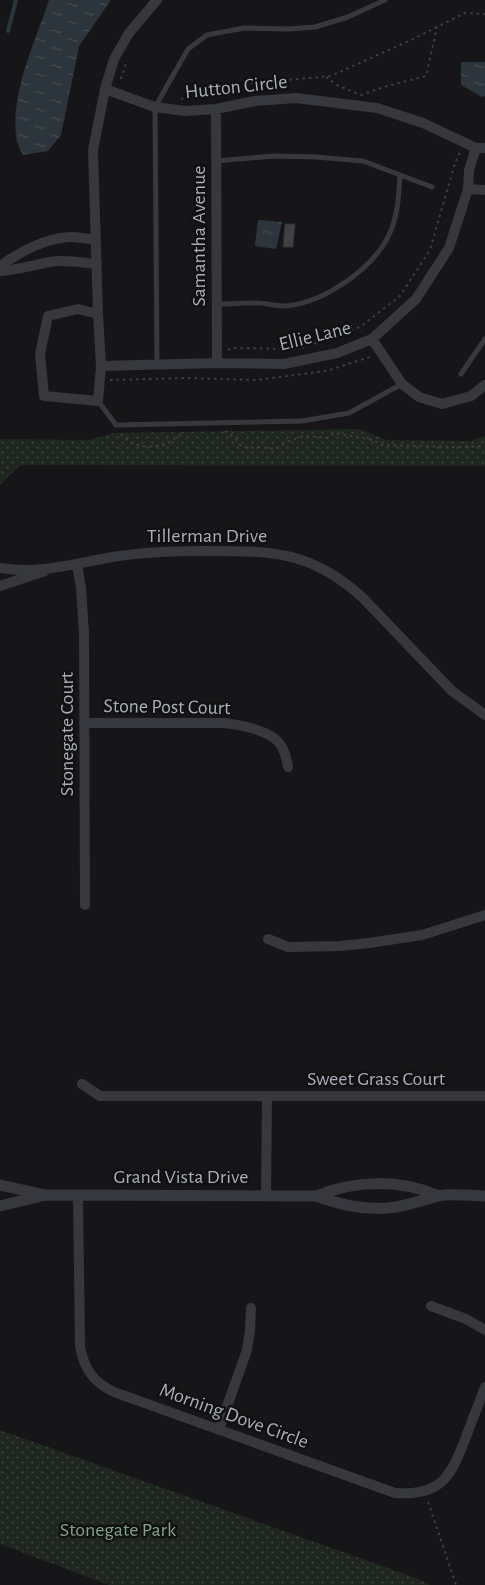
<svg xmlns="http://www.w3.org/2000/svg" width="485" height="1585" font-family="'Alegreya Sans',sans-serif">
	<defs>
		<pattern id="green-dots" width="8" height="8" patternUnits="userSpaceOnUse" patternTransform="scale(1.25)"><rect width="8" height="8" fill="#1e261f"/><path d="M2 2h.1M6 6h.1" fill="none" stroke="#3c433d" stroke-width="1.8" stroke-linecap="round"/></pattern>
		<pattern id="water-ripples" width="26" height="14" patternUnits="userSpaceOnUse" patternTransform="scale(1.25)"><rect width="26" height="14" fill="#2c353c"/><path d="M2 4q2-2 4 0t4 0M15 11q2-2 4 0t4 0" fill="none" stroke="#485056"/></pattern>
	</defs>
	<rect width="100%" height="100%" fill="#161618"/>
	<path fill="url(#green-dots)" d="M 360,429 L 387,440 L 470,441 L 485,436 L 485,466 L 20,465 L 0,485 L 0,439 L 90,440 L 113,433 Z
		M 0,1430 L 416,1578 L 430,1585 L 109,1585 L 0,1544 Z"/>
	<path fill="url(#water-ripples)" d="M 49,0 L 111,0 L 79,46 L 61,135 L 48,151 L 23,155 C 20,150 17,143 16,137 C 11,90 35,43 49,0 Z
		M 461,62 L 485,62 L 485,96 L 482,97 L 461,85 Z
		M 258,220 L 282,222 L 276,249 L 255,246 Z"/>
	<g fill="none" stroke-linecap="round" stroke-linejoin="round">
		<path stroke="#2c353c" stroke-width="4" d="M 8,31 L 16,0"/>
	</g>
	<path fill="#404145" stroke="#303034" d="M 285,224 L 295,224 L 293,247 L 283,247 Z"/>
	<g fill="none" stroke-linecap="round" stroke-linejoin="round">
		<path stroke="#3d3f44" stroke-width="2" stroke-dasharray="2.5 4" stroke-linecap="butt" d="M 326,77 L 337,85 L 361,95 L 384,87 L 426,76 L 437,27
			M 121,79 L 127,60
			M 181,99 L 242,84 L 331,76 L 413,39 L 465,13 L 485,14
			M 302,348 L 360,327 L 400,296 L 430,250 L 455,163 L 460,152
			M 228,350 L 231,348 L 297,349
			M 110,380 L 187,378 L 256,380 L 326,371 L 370,357
			M 225,431 L 235,438 L 241,446 L 248,448 L 258,447 L 276,449 L 289,441 L 304,436 L 327,438 L 334,433 L 373,440 L 382,445 L 451,447 L 485,446
			M 121,434 L 130,443 L 147,447 L 165,445 L 183,433
			M 428,1502 L 456,1585"/>
		<path stroke="#37383d" stroke-width="5" d="M 216,161 L 274,156 L 316,157 L 363,161 L 432,187
			M 217,304 C 230,304 243,303 255,303 C 265,303 276,306 286,306 C 326,302 378,266 392,228 C 398,211 399,193 400,175
			M 157,364 L 155,107 L 188,49 L 207,35 L 244,28 L 290,29 L 315,27 L 348,17 L 385,0
			M 461,374 L 485,339
			M 98,401 L 116,425 L 302,421 L 349,413 L 402,384"/>
		<path stroke="#37383d" stroke-width="10" d="M 105,89 L 155,107 L 185,111 L 216,109 L 255,101 L 296,98 L 377,108 L 423,123 L 476,148 L 485,148
			M 216,109 L 217,363
			M 468,189 L 485,190
			M 0,266 C 20,252 46,237 72,237 C 80,237 88,239 95,240
			M 0,271 C 17,270 33,265 50,262 C 65,259 82,263 97,264
			M 98,314 L 78,309 L 48,316 L 40,354 L 44,396 L 98,401 L 101,366 L 98,314 L 93,150 L 105,89 L 114,59 L 129,33 L 157,0
			M 372,339 L 402,384 L 419,397 L 442,404 L 471,396 L 485,385
			M 101,366 L 217,363 L 284,364 L 337,353 L 372,339 L 416,299 L 449,248 L 468,189 L 469,170 L 476,148
			M 77,564 L 81,588 L 84,634 L 85,905
			M 0,568 C 38,575 76,563 113,557 C 143,552 173,551 204,551 C 271,551 311,550 363,598 L 452,691 L 485,715
			M 0,586 L 45,571
			M 84,723 L 224,723 C 241,725 273,730 282,747 C 285,753 287,761 288,767
			M 268,939 L 288,947 L 340,946 L 369,943 L 422,935 L 485,915
			M 82,1084 L 100,1096 L 485,1096
			M 78,1195 L 80,1346 C 84,1369 93,1382 114,1392 L 395,1493 C 442,1496 451,1476 466,1437 C 472,1420 479,1404 485,1387
			M 266,1196 L 267,1097
			M 431,1306 L 466,1319 L 485,1330
			M 219,1429 L 247,1350 L 250,1330 L 251,1308"/>
		<path stroke="#37383d" stroke-width="11" d="M 0,1185 L 46,1195 L 316,1196 C 356,1180 400,1179 439,1196
			M 316,1196 C 340,1205 370,1211 396,1207 C 411,1204 424,1200 438,1196 C 452,1193 470,1196 485,1196
			M 0,1206 L 46,1195"/>
	</g>
	<g text-anchor="middle" dominant-baseline="central" stroke-width="5" stroke-linejoin="round" paint-order="stroke">
		<g font-size="20" fill="#a8adb8" stroke="#111113">
			<text transform="translate(236 87) rotate(-6)">Hutton Circle</text>
			<text transform="translate(199 236) rotate(-90)">Samantha Avenue</text>
			<text transform="translate(315 336) rotate(-14)">Ellie Lane</text>
			<text x="207" y="536">Tillerman Drive</text>
			<text transform="translate(167 707) rotate(1)">Stone Post Court</text>
			<text transform="translate(67 734) rotate(-90)">Stonegate Court</text>
			<text x="376" y="1079">Sweet Grass Court</text>
			<text x="181" y="1177">Grand Vista Drive</text>
			<text transform="translate(234 1416) rotate(20)">Morning Dove Circle</text>
		</g>
		<g font-size="20" fill="#7fa381" stroke="#111113">
			<text x="118" y="1530">Stonegate Park</text>
		</g>
	</g>
</svg>
